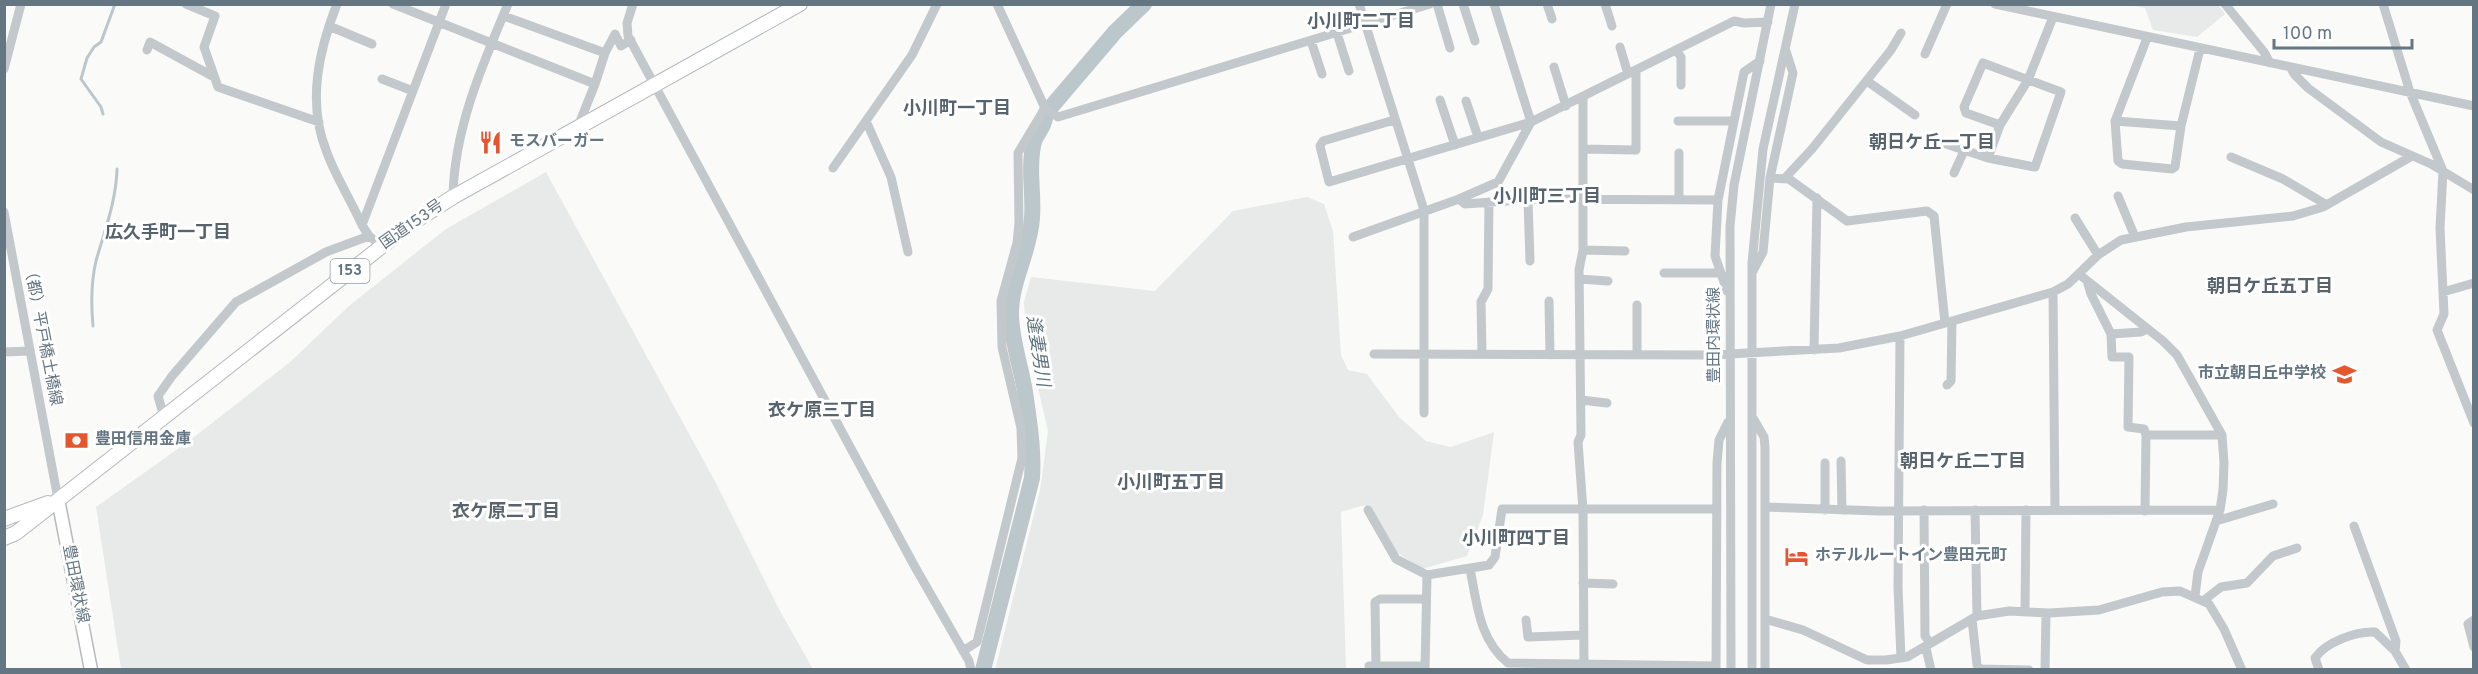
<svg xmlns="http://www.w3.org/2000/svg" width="2478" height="674" font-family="Overpass,'Noto Sans JP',sans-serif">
	<rect width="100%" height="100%" fill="#fafaf8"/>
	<path fill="#e8e9e9" d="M 2128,5 L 2218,5 L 2225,14 L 2197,37 L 2153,30 L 2145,8 Z
		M 546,172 L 717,485 L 780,611 L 813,669 L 121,669 L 96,507 L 189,441 L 289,363 L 350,305 L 446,229 Z
		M 1307,197 L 1324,204 L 1333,231 L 1341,355 L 1348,370 L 1367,374 L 1399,417 L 1426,441 L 1451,447 L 1494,432 L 1483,515 L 1467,556 L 1422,569 L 1390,548 L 1365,505 L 1341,512 L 1346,669 L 995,670 L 1040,490 L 1048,431 L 1026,336 L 1024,302 L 1031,277 L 1155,291 L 1233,211 Z"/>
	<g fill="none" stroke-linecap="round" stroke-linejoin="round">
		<path stroke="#bbc7cb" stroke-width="3" d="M 103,114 L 101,107 L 81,79 L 87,58 L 94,47 L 101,42 L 115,4
			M 93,326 C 91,304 91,282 96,261 C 105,229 116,202 117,169"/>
		<path stroke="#bbc7cb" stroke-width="16" d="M 983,670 L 1032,478 C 1034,449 1029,421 1025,392 C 1021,366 1012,343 1011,316 C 1010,282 1030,252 1032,218 C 1034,194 1028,171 1033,146 C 1035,133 1044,131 1046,113 L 1115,32 L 1144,4"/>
		<defs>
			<path id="major" d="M 58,499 L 91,670"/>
			<path id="highway" d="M 4,519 L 48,503
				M 4,538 L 16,533 L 409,225 L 453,197 L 800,4"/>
		</defs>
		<use href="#major" stroke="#b5babe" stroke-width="15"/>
		<use href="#highway" stroke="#b4b9bd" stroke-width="16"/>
		<path stroke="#c3c8cc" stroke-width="9" d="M 186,4 L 215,16 L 204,47 L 218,87 L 319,122
			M 337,4 C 319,50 307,102 326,150 C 335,176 351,200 362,225 L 369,236 L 382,246
			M 393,4 L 595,84 L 577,129
			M 633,4 L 627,23 L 628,36 L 915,567 L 969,661 L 971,670
			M 997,4 L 1045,108 L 1058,117 L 1430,4
			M 1359,4 L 1424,210 L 1424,413
			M 1437,4 L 1450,48
			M 1463,4 L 1475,41
			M 1547,4 L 1552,19
			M 1605,4 L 1612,26
			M 1995,4 L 2474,106
			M 2225,4 L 2264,52 L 2270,63
			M 2383,4 L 2410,92 L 2443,171 L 2440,228 L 2444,314 L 2437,330 L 2474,423
			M 504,16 L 605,53
			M 329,26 L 372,44
			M 1337,33 L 1349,71
			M 2147,38 L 2115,121 L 2118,161 L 2122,164 L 2172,169 L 2175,167 L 2181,126
			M 1311,41 L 1322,74
			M 1620,47 L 1628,74
			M 147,50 L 150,42 L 214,77
			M 1676,50 L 1681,57 L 1681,85
			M 1925,54 L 1947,4
			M 1983,63 L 2061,92 L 2035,167 L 1988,158 L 2000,125 L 1966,113 L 1964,107 Z
			M 1554,67 L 1566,106
			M 2291,68 L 2294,74 L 2308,88 L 2381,142 L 2431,164 L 2474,190
			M 4,69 L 21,4
			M 382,79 L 413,91
			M 1867,81 L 1915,115
			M 595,84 L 605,53 L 615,34 L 621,46 L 631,40
			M 1583,98 L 1583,250 L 1579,270 L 1581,435 L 1578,442 L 1583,510 L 1584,670
			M 1440,100 L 1455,145
			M 1466,101 L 1478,137
			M 1394,120 L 1323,141 L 1320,146 L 1329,182 L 1531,122 L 1734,21 L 1744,23 L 1768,22
			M 866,121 L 891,177 L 908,252
			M 1678,121 L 1734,121
			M 2115,121 L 2181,126 L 2200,49
			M 2000,125 L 2028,80 L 2053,17
			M 1946,144 L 1988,158
			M 1583,149 L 1636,150 L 1636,70
			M 1679,153 L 1679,200
			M 2231,157 L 2283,179 L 2327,205
			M 833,168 L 912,55 L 937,4
			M 1954,173 L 1964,151
			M 1770,178 L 1789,179 L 1847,221 L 1927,211 L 1934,216 L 1945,323
			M 1785,178 L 1812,149 L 1891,50 L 1901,33
			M 2118,196 L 2135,237
			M 453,197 C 454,129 482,66 508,4
			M 1459,199 L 1465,204 L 1533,199 L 1718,200
			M 1528,201 L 1530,261
			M 4,212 L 58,499
			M 2075,218 L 2098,255
			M 362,225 L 446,4
			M 1353,237 L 1459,199 L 1498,182 L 1531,122 L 1494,4
			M 1583,250 L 1625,251
			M 1664,273 L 1720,273
			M 1752,273 L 1763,252 L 1770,178 L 1793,73 L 1786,51
			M 2080,275 L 2163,341 L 2177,355 L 2222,435 L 2224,463 L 2223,490 L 2220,510 L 2198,572 L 2195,596
			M 1579,279 L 1608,281
			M 2087,281 L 2091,294 L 2111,334
			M 1727,291 L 1715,256 L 1718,200 L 1744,72 L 1760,61
			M 2053,292 L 2055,510
			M 2443,292 L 2474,283
			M 1549,301 L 1550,355
			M 1637,305 L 1637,355
			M 2147,329 L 2141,332 L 2111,334 L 2112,357 L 2129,357 L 2128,427 L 2144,429 L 2146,435 L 2222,435
			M 1900,336 L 1898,588 L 1901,658
			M 1814,350 L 1817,198
			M 4,352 L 29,351
			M 1374,354 L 1711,355 L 1839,348 L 1900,336 L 2053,292 L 2068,284 L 2098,255 L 2121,240 L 2186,227 L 2293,216 L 2323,207 L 2412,156
			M 1482,354 L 1481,302 L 1488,289 L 1489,202
			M 1947,385 L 1951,381 L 1952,321
			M 1581,400 L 1607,403
			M 164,417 L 158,396 L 172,376 L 236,302 L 326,252 L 369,236
			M 1753,418 L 1764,437 L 1765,447 L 1765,670
			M 1841,461 L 1842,510
			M 1825,463 L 1825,510
			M 1765,507 L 1879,511 L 2220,510
			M 1368,510 L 1396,559 L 1427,575
			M 1924,510 L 1925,636 L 1930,643
			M 1975,510 L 1977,616
			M 2145,511 L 2146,435
			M 2216,521 L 2273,504
			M 2354,526 L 2396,641 L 2395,651
			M 1470,569 C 1477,603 1479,640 1508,663 L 1716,666
			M 1583,583 L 1613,584
			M 2203,601 L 2221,587 L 2247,583 L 2273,556 L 2297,548
			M 2025,612 L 2026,510
			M 1765,619 L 1803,630 L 1867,660 L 1886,660 L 1907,657 L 1977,616 L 2009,611 L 2049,613 L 2099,610 L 2162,592 L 2180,591 L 2209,604 L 2224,629 L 2242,670
			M 1972,619 L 1977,665 L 1980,669 L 2029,670
			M 1526,620 L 1528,637 L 1583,635
			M 2474,620 L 2468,624 L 2474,647
			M 1926,648 L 1931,670
			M 963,651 L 977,642 L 1022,458 L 1021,428 L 1002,347 L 1001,301 L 1017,243 L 1019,223 L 1018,153 L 1045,108
			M 1369,666 L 1425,666
			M 1376,666 L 1375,602 L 1380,599 L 1426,599
			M 1425,670 L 1427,575 L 1489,565 L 1495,557 L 1502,509 L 1717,509
			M 1716,670 L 1717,463 L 1719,440 L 1728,422
			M 1731,670 L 1730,226 L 1734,185 L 1771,4
			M 1752,670 L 1752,263 L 1763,149 L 1795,4
			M 2045,670 L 2046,613
			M 2319,670 L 2315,658 C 2326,642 2356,631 2375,632 L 2395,651 L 2406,670"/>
		<use href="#major" stroke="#fff" stroke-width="12"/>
		<use href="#highway" stroke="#fff" stroke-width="14"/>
	</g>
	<defs>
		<symbol id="restaurant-bare" viewBox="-9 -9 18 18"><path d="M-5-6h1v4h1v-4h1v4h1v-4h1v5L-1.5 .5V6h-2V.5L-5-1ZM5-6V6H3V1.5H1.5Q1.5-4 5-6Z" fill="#e4572e" stroke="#fff" stroke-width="2.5" paint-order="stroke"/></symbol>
		<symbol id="school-bare" viewBox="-9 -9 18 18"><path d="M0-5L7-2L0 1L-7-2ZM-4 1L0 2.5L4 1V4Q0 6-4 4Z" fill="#e4572e" stroke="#fff" stroke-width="2.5" paint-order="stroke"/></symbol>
		<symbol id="bank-bare" viewBox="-9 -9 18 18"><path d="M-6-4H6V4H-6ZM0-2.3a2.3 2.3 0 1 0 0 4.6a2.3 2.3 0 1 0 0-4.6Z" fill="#e4572e" stroke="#fff" stroke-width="2.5" paint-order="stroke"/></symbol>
		<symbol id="hotel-bare" viewBox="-9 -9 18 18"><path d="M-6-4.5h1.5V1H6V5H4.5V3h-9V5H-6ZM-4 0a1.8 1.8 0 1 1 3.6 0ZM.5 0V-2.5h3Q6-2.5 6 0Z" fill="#e4572e" stroke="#fff" stroke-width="2.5" paint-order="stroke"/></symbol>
	</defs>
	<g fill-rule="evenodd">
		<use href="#restaurant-bare" x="474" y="126" width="33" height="33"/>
		<use href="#school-bare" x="2328" y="358" width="33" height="33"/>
		<use href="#bank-bare" x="60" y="424" width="33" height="33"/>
		<use href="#hotel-bare" x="1780" y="540" width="33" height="33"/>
	</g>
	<g text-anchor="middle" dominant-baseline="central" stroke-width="6" stroke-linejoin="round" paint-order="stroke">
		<rect fill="#fff" stroke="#939fa8" stroke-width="1.5" x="330.5" y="259" width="39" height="24" rx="4.5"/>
		<g font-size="15" font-weight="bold" fill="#657683">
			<text x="350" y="271">153</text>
		</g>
		<g font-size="16" font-weight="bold" fill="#657683" stroke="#fff" text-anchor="start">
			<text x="509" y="142">モスバーガー</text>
			<text x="2326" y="374" text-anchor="end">市立朝日丘中学校</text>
			<text x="95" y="440">豊田信用金庫</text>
			<text x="1815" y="556">ホテルルートイン豊田元町</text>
		</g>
		<g font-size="16" fill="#657683" stroke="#fff">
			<text transform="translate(412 225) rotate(-35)">国道153号</text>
			<text transform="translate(42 335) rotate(79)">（都）平戸橋土橋線</text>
			<text transform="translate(1715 335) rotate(-90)">豊田内環状線</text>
			<text transform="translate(75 584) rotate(79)">豊田環状線</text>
		</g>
		<g font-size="18" font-weight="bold" fill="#57646e" stroke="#fff">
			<text x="1361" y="22">小川町二丁目</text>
			<text x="957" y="109">小川町一丁目</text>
			<text x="1932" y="143">朝日ケ丘一丁目</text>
			<text x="1547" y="197">小川町三丁目</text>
			<text x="168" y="233">広久手町一丁目</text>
			<text x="2270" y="287">朝日ケ丘五丁目</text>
			<text x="822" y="411">衣ケ原三丁目</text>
			<text x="1963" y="462">朝日ケ丘二丁目</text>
			<text x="1171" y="483">小川町五丁目</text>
			<text x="506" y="512">衣ケ原二丁目</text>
			<text x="1516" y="539">小川町四丁目</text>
		</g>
		<g font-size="18" font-style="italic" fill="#60757c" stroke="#fff">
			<text transform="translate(1037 351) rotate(81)">逢妻男川</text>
		</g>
	</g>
	<rect width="2478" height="674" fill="none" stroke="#657683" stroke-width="12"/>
	<path d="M2274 39v9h138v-9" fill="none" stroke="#657683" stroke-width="3"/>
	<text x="2283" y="39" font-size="18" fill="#657683" stroke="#ffffff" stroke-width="4.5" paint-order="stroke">100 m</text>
</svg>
